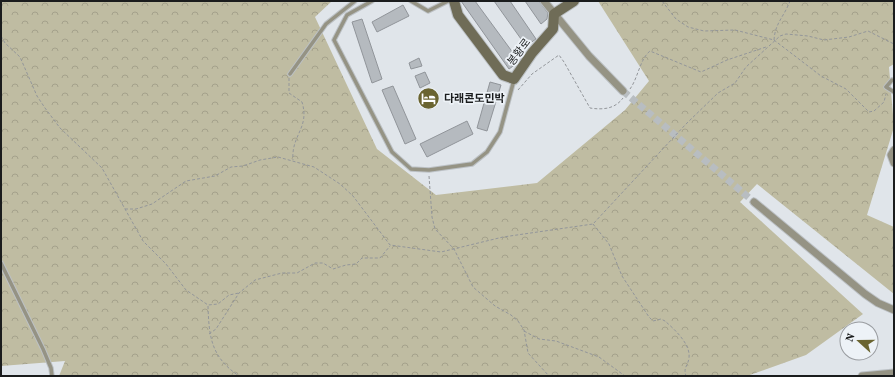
<svg xmlns="http://www.w3.org/2000/svg" width="895" height="377" font-family="'Source Serif 4','Noto Sans KR',serif">
	<defs>
		<pattern id="forest-crowns" width="20" height="18" patternUnits="userSpaceOnUse"><rect width="20" height="18" fill="#bfbca2"/><path d="M2 6a3 3 0 1 1 6 0M12 15a3 3 0 1 1 6 0" fill="none" stroke="#a4a18b"/></pattern>
	</defs>
	<rect width="100%" height="100%" fill="#e0e5ea"/>
	<path fill="url(#forest-crowns)" d="M 1,1 L 332,1 L 315,17 L 377,149 L 436,195 L 537,183 L 625,110 L 649,81 L 598,1 L 894,1 L 894,64 L 889,67 L 894,127 L 867,215 L 894,227 L 894,294 L 757,184 L 740,202 L 863,314 L 806,355 L 747,376 L 59,376 L 65,361 L 1,366 Z"/>
	<path fill="#b5babf" stroke="#91959a" d="M 461,1 L 475,1 L 519,61 L 516,64 L 509,69 Z
		M 494,1 L 510,1 L 536,39 L 526,46 Z
		M 525,1 L 539,1 L 548,13 L 547,19 L 541,24 Z
		M 403,5 L 409,16 L 377,32 L 372,22 Z
		M 362,19 L 382,79 L 372,83 L 352,22 Z
		M 419,58 L 422,66 L 411,69 L 409,63 Z
		M 425,72 L 430,83 L 420,88 L 415,76 Z
		M 490,82 L 501,85 L 487,131 L 477,128 Z
		M 393,86 L 416,139 L 405,144 L 382,90 Z
		M 467,121 L 473,134 L 427,157 L 420,144 Z"/>
	<g fill="none" stroke-linecap="round" stroke-linejoin="round">
		<path stroke="#b8bdc1" stroke-width="7" stroke-dasharray="7 3.5" stroke-linecap="butt" d="M 623,91 L 754,202"/>
		<defs>
			<path id="lane" d="M 372,1 L 347,15 L 334,40 L 392,152 L 411,169 L 429,170 L 472,164 L 487,152 L 500,132 L 514,80
				M 411,1 L 428,11 L 448,1
				M 290,74 L 326,24 L 355,1
				M 892,80 L 886,87 L 894,92
				M 1,263 L 43,349 L 51,368 L 52,376"/>
			<path id="street" d="M 544,1 L 589,56 L 623,91
				M 894,150 L 891,155 L 894,163
				M 754,202 L 865,294 L 878,303 L 894,310
				M 862,376 L 894,373"/>
			<path id="secondary" d="M 454,1 L 458,15 L 503,75 L 514,79 L 532,53 L 553,29 L 554,14 L 574,1"/>
		</defs>
		<use href="#lane" stroke="#bcc1c5" stroke-width="5.5"/>
		<use href="#street" stroke="#bcc1c5" stroke-width="9"/>
		<use href="#secondary" stroke="#bcc1c5" stroke-width="12"/>
		<path stroke="#93969a" stroke-width="1" stroke-dasharray="3 2" stroke-linecap="butt" d="M 662,1 L 676,19 L 688,27 L 704,31 L 735,30 L 774,40 L 821,76 L 846,89 L 869,112 L 874,111 L 884,102 L 886,94
			M 1,36 L 5,43 L 20,57 L 37,96 L 45,108 L 60,128 L 102,168 L 143,241 L 166,264 L 186,290 L 208,305 L 218,304 L 229,295 L 239,293
			M 774,40 C 775,23 784,17 790,1
			M 289,78 L 289,93 L 302,102 C 310,128 291,135 293,160
			M 630,89 C 638,78 640,59 650,51 L 701,72 L 727,60 L 766,47
			M 518,90 L 532,74 L 559,55 L 564,62 L 590,108 C 603,110 615,109 623,98
			M 429,176 L 432,217 L 435,229 L 454,249 L 473,287 L 495,306 L 511,315 L 518,321 L 524,330 L 528,353 L 549,376
			M 125,209 L 136,209 L 152,204 L 186,181 L 215,176 L 231,167 L 243,166 L 260,160 L 278,157 L 314,167 L 340,184 L 353,196 L 390,245 L 441,252 L 503,237 L 593,224 L 686,124 L 718,93 L 735,83 L 746,67 L 780,36 L 786,34 L 808,36 L 824,40 L 849,37 L 868,31 L 894,44
			M 593,224 L 609,244 L 622,276 L 649,317 L 653,321 L 661,319 L 665,321 C 674,329 691,344 689,358 C 688,366 683,367 686,376
			M 208,306 C 209,337 211,357 239,376
			M 524,331 L 539,339 L 556,341 L 599,357 L 625,376
			M 209,334 L 216,329 L 239,293 L 255,280 L 282,273 L 297,273 L 315,263 L 323,263 L 333,269 L 346,265 L 356,264 L 362,258 L 380,258 L 390,246"/>
		<use href="#lane" stroke="#959384" stroke-width="3.5"/>
		<use href="#street" stroke="#959384" stroke-width="7"/>
		<use href="#secondary" stroke="#6f6c57" stroke-width="10"/>
	</g>
	<defs>
		<symbol id="hotel-disc" viewBox="-11 -11 22 22"><circle r="9.5" fill="#6a6430" stroke="#edf2f7"/><path d="M-6-4.5h1.5V1H6V5H4.5V3h-9V5H-6ZM-4 0a1.8 1.8 0 1 1 3.6 0ZM.5 0V-2.5h3Q6-2.5 6 0Z" fill="#fff"/></symbol>
	</defs>
	<g fill-rule="evenodd">
		<use href="#hotel-disc" x="416" y="86" width="25" height="25"/>
	</g>
	<g text-anchor="middle" dominant-baseline="central" stroke-width="3.5" stroke-linejoin="round" paint-order="stroke">
		<g font-size="11" fill="#1a1c1d" stroke="#edf2f7">
			<text transform="translate(519 52) rotate(-53)">봉황로</text>
		</g>
		<g font-size="11" font-weight="bold" fill="#1a1c1d" stroke="#edf2f7" text-anchor="start">
			<text x="444" y="98">다래콘도민박</text>
		</g>
	</g>
	<rect width="895" height="377" fill="none" stroke="#1a1c1d" stroke-width="4"/>
	<g transform="translate(859 341) rotate(291)"><circle r="19" fill="#edf2f7" stroke="#999ca0"/>
	<path d="M0-3L7 15L0 10L-7 15Z" fill="#6a6430"/>
	<text y="-6" font-size="11" font-weight="bold" text-anchor="middle" fill="#1a1c1d">N</text>
	</g>
</svg>
